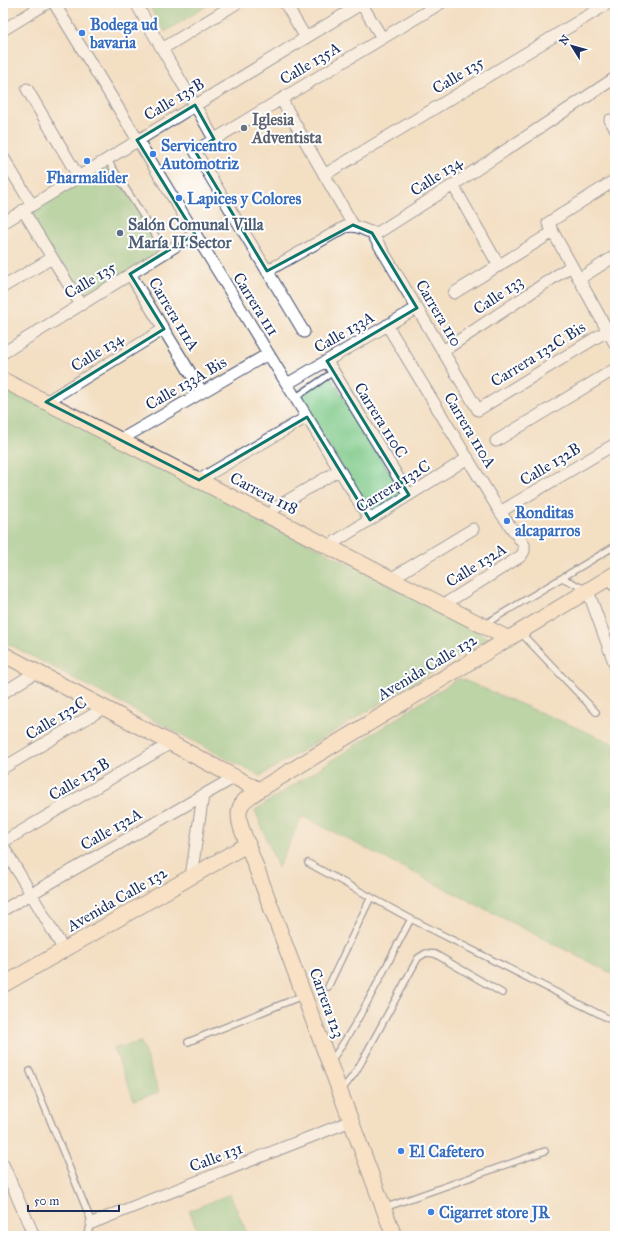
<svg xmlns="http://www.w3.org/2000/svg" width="618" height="1239" font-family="'IM FELL Great Primer',serif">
	<rect width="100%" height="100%" fill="#fff"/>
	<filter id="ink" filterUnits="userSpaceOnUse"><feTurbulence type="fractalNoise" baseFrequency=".025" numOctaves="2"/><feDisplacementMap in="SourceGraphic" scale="8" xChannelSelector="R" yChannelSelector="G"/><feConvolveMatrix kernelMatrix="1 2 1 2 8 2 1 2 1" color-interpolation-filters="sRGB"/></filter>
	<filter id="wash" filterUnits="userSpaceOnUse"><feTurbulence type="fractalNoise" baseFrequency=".012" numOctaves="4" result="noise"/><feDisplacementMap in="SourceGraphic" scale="16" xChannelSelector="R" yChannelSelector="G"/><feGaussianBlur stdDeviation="0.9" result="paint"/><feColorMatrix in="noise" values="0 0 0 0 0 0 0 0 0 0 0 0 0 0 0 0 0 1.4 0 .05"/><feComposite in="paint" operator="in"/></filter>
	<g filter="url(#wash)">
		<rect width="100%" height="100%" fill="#f3dfc2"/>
		<path fill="#7bc785" stroke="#4b7b72" d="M 147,3 L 211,3 L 165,32 Z
			M 107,159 L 166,252 L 81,305 L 23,210 Z
			M 328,372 L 403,494 L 370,514 L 296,392 Z
			M 3,385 L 384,582 L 489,638 L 260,776 L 3,641 Z
			M 459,678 L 615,744 L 615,975 L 302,816 L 278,868 L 255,810 Z
			M 141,1042 L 159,1092 L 134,1100 L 114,1048 Z
			M 230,1194 L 248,1236 L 200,1236 L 189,1211 Z"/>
	</g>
	<g filter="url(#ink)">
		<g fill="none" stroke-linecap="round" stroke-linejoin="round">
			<defs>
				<path id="lane" d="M 107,159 L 166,252
					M 295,398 L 333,372
					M 562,578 L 585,589
					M 606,582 L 615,589
					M 485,624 L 615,546
					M 520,632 L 596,712
					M 308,863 L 411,919 L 615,1022
					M 328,987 L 371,897
					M 188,1042 L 302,996
					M 331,1061 C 362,1018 386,965 411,919
					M 30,1071 L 92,1223 L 86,1236
					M 341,1091 L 355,1073 L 362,1061 L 418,958 L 426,953 L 435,954 L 502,993
					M 384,1208 L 545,1151"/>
				<path id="street" d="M 54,3 L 370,520
					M 136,3 C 161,49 189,93 214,139
					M 285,3 L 306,38
					M 361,3 L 382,38
					M 3,30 L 47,3
					M 162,49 L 237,3
					M 27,89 L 78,176
					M 281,99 L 353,225
					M 610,120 L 615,128
					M 3,157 L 32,205
					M 324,175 L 609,3
					M 615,180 L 548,223 L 615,344
					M 453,185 L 499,266
					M 23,210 L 81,305
					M 3,223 L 361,4
					M 372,233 L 478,410 L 615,326
					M 267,271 L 345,227 C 362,223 364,235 379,232 L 453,185 L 615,78
					M 130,274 L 202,392
					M 579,279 L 615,256
					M 3,287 L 52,258
					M 454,293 L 553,232
					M 387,325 L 500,512 L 524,545 L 524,551 L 521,556 L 443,605
					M 304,332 L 195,151 L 441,3
					M 443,351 L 571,266
					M 3,353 L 195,234
					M 327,361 L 409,495
					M 287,384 L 417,308
					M 46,402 L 164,329
					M 120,440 L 268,354
					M 496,441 L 615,369
					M 199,480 L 307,417
					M 275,508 L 339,470
					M 500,512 L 615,444
					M 336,541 L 468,458
					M 392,578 L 473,529
					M 588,591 L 615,665
					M 3,693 L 36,672
					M 3,768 L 104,708
					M 3,842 L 171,743
					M 3,846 L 64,950
					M 191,877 L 203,795
					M 3,910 L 235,777
					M 3,1164 L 34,1236
					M 92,1223 L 351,1121"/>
				<path id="secondary" d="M 3,380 L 509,639
					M 3,654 L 259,790
					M 3,985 L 248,844
					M 394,1236 L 241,827 C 235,806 242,801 259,790 L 615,574"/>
			</defs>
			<use href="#lane" stroke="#3b496d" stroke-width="8"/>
			<use href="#street" stroke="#3b496d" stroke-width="13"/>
			<use href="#secondary" stroke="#3b496d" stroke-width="17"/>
			<use href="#lane" stroke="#fff" stroke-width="5.5"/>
			<use href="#street" stroke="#fff" stroke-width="11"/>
			<use href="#secondary" stroke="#ffe4c6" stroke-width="15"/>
		</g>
	</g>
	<path d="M0 0H618V1239H0ZM 195,105 L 214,139 L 195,151 L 267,271 L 353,225 L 372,233 L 417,308 L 327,361 L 409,495 L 370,520 L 307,417 L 199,480 L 46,402 L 164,329 L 130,274 L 195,234 L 137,140 Z" fill="#f3dfc2" fill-opacity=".55" fill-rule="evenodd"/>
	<path fill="none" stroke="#0f766e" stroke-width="3" stroke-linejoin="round" d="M 195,105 L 214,139 L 195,151 L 267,271 L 353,225 L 372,233 L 417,308 L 327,361 L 409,495 L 370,520 L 307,417 L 199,480 L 46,402 L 164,329 L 130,274 L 195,234 L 137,140 Z"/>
	<g fill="#3f7fe0" stroke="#fff" stroke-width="1.5">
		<circle cx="82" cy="33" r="4"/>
		<circle cx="153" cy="154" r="4"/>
		<circle cx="87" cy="161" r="4"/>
		<circle cx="179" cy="198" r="4"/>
		<circle cx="507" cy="521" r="4"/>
		<circle cx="401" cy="1151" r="4"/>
		<circle cx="431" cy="1212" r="4"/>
	</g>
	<circle fill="#6b7280" stroke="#fff" stroke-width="1.5" cx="244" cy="128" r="4"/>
	<circle fill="#5c6f8a" stroke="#fff" stroke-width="1.5" cx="120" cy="233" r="4"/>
	<g text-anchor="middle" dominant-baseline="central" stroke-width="4" stroke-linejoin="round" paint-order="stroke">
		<g font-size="16" font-weight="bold" fill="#366cbe" stroke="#fff" text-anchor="start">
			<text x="90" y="24">Bodega ud<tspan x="90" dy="18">bavaria</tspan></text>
			<text x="161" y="145">Servicentro<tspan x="161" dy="18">Automotriz</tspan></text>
			<text x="87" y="177" text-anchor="middle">Fharmalider</text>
			<text x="187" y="198">Lapices y Colores</text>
			<text x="515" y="512">Ronditas<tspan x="515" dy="18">alcaparros</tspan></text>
			<text x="409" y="1151">El Cafetero</text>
			<text x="439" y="1212">Cigarret store JR</text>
		</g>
		<g font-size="16" fill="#1b2f5e" stroke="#fff">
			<text transform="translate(310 63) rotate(-31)">Calle 135A</text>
			<text transform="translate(458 75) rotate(-31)">Calle 135</text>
			<text transform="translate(174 99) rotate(-31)">Calle 135B</text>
			<text transform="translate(436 176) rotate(-33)">Calle 134</text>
			<text transform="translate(90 280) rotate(-31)">Calle 135</text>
			<text transform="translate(498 295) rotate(-34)">Calle 133</text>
			<text transform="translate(256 304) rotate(58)">Carrera 111</text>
			<text transform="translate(439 313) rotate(59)">Carrera 110</text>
			<text transform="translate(174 314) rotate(59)">Carrera 111A</text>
			<text transform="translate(344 332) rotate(-30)">Calle 133A</text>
			<text transform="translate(97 352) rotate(-32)">Calle 134</text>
			<text transform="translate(538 354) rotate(-32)">Carrera 132C Bis</text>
			<text transform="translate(186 383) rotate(-30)">Calle 133A Bis</text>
			<text transform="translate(381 420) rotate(58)">Carrera 110C</text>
			<text transform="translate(470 430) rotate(59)">Carrera 110A</text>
			<text transform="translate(550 464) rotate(-31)">Calle 132B</text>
			<text transform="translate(393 486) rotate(-32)">Carrera 132C</text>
			<text transform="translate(264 493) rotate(27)">Carrera 118</text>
			<text transform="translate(476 565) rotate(-32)">Calle 132A</text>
			<text transform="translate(427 667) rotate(-31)">Avenida Calle 132</text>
			<text transform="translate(56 718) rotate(-31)">Calle 132C</text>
			<text transform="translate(79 779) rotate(-31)">Calle 132B</text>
			<text transform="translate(111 829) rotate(-30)">Calle 132A</text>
			<text transform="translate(117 899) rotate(-30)">Avenida Calle 132</text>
			<text transform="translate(327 1003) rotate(70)">Carrera 123</text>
			<text transform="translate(216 1157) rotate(-21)">Calle 131</text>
		</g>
		<g font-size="16" font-weight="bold" fill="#5b616d" stroke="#fff" text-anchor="start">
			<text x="252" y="119">Iglesia<tspan x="252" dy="18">Adventista</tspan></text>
		</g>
		<g font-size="16" font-weight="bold" fill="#4e5e75" stroke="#fff" text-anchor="start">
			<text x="128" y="224">Salón Comunal Villa<tspan x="128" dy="18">María II Sector</tspan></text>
		</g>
	</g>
	<rect width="618" height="1239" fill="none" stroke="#fff" stroke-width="16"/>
	<g transform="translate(572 46) rotate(307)" stroke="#ffffff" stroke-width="3" paint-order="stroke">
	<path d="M0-3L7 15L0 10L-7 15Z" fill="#1b2f5e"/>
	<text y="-6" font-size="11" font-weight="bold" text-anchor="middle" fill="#1b2f5e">N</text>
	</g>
	<path d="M28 1205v6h91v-6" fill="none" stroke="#1b2f5e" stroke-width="2"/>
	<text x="34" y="1205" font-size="12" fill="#1b2f5e" stroke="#ffffff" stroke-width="3" paint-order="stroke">50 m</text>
</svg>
